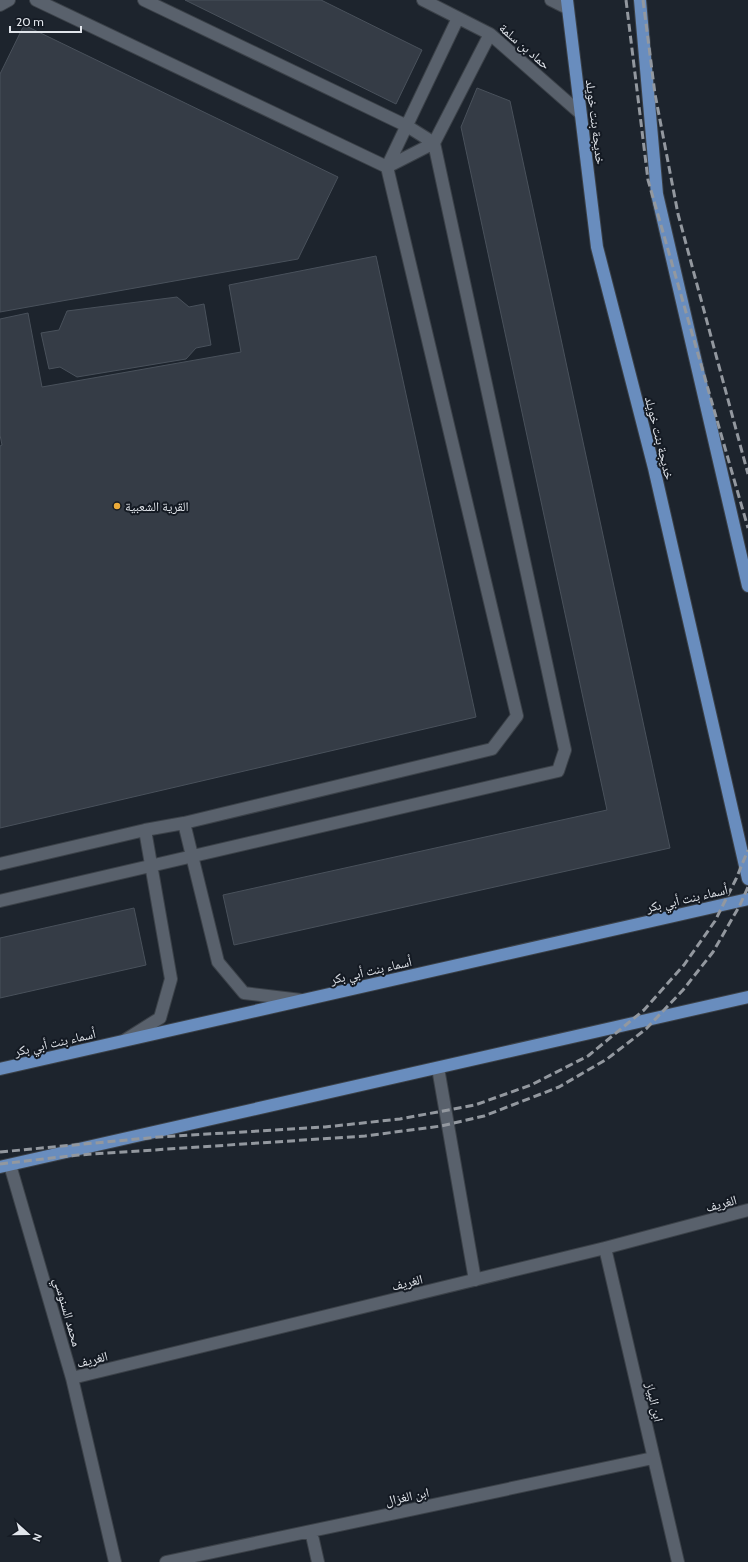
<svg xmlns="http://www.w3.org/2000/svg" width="748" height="1562" font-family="Cabin,'Noto Naskh Arabic',sans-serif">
	<rect width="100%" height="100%" fill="#1d242d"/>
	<path fill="#353c46" stroke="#49515b" d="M 185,0 L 321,0 L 422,50 L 396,104 Z
		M 24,25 L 338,177 L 298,259 L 0,312 L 0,74 Z
		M 477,88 L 510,101 L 670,848 L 234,945 L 223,895 L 607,810 L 461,127 Z
		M 376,256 L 476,717 L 0,828 L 0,446 L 2,445 L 0,435 L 0,319 L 28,313 L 42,387 L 241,352 L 229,285 Z
		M 177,297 L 189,307 L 204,304 L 211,345 L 196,348 L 186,359 L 77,377 L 60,367 L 49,369 L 41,333 L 59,330 L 67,311 Z
		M 134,908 L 146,965 L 0,998 L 0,938 Z"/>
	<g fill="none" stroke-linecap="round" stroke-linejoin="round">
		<defs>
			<path id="minor" d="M 423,0 L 490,34 L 580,113
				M 551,0 L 567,8
				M 0,5 L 9,0
				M 387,167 L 434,143 L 490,34
				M 387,167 L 458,18
				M 184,823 L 218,962 L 244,993 L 301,1000
				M 0,864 L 145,830 L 184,823 L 492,749 L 517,716 L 387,167 L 36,0
				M 0,901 L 558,771 L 565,750 L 434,143 L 407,126 L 144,0
				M 125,1040 L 160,1018 L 171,979 L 145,830
				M 438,1068 L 475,1280
				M 10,1165 L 72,1378 L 115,1562
				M 605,1248 L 678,1562
				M 72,1378 L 605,1248 L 748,1210
				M 311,1531 L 318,1562
				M 166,1562 L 653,1458"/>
			<path id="major" d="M 567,0 L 597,247 L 654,468 L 748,879
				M 640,0 L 657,194 L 748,586
				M 0,1069 L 748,899
				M 0,1167 L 748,997"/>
		</defs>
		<use href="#minor" stroke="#3b4148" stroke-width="14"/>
		<use href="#major" stroke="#3b4148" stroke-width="14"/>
		<use href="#minor" stroke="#59616c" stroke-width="12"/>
		<use href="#major" stroke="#698dbe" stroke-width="12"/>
		<path stroke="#93989f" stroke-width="3" stroke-dasharray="8 4" stroke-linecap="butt" d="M 626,0 L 648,180 L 748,528
			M 643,0 L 655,94 L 678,214 L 748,474
			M 0,1152 L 159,1137 L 325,1127 L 400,1119 L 475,1105 L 531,1085 L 588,1056 L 644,1010 L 684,965 L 715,921 L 736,879 L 748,850
			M 0,1164 L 78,1155 L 365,1136 L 441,1126 L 484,1116 L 559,1087 L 607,1059 L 646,1029 L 683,990 L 713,952 L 740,905 L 748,887"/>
	</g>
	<circle fill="#ebaa39" stroke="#141a23" stroke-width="1.5" cx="117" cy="506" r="4"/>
	<g text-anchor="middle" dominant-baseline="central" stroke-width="4" stroke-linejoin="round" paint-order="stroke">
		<g font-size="13" fill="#e1e5eb" stroke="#141a23">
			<text transform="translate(525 46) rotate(41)">حماد بن سلمة</text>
			<text transform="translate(596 122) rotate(83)">خديجة بنت خويلد</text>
			<text transform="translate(660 438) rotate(76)">خديجة بنت خويلد</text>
			<text transform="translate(687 898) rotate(-13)">أسماء بنت أبي بكر</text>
			<text transform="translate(371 970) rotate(-13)">أسماء بنت أبي بكر</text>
			<text transform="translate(55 1042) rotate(-13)">أسماء بنت أبي بكر</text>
			<text transform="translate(721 1203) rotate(-15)">الغريف</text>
			<text transform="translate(407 1282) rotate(-14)">الغريف</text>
			<text transform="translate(68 1312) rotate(74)">محمد السنوسي</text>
			<text transform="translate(92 1359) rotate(-14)">الغريف</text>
			<text transform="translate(655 1402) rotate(77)">ابن البياز</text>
			<text transform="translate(407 1496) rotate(-12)">ابن الغزال</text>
		</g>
		<g font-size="13" fill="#e1e5eb" stroke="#141a23" text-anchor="start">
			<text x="125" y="506">القرية الشعبية</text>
		</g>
	</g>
	<g transform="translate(28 1534) rotate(111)" stroke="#141a23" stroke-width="3" paint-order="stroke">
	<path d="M0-3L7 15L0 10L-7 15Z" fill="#e1e5eb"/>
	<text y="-6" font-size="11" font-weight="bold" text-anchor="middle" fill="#e1e5eb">N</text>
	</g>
	<path d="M10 26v6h71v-6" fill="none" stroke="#e1e5eb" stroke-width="2"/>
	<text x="16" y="26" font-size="12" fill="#e1e5eb" stroke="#141a23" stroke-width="3" paint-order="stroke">20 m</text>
</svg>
